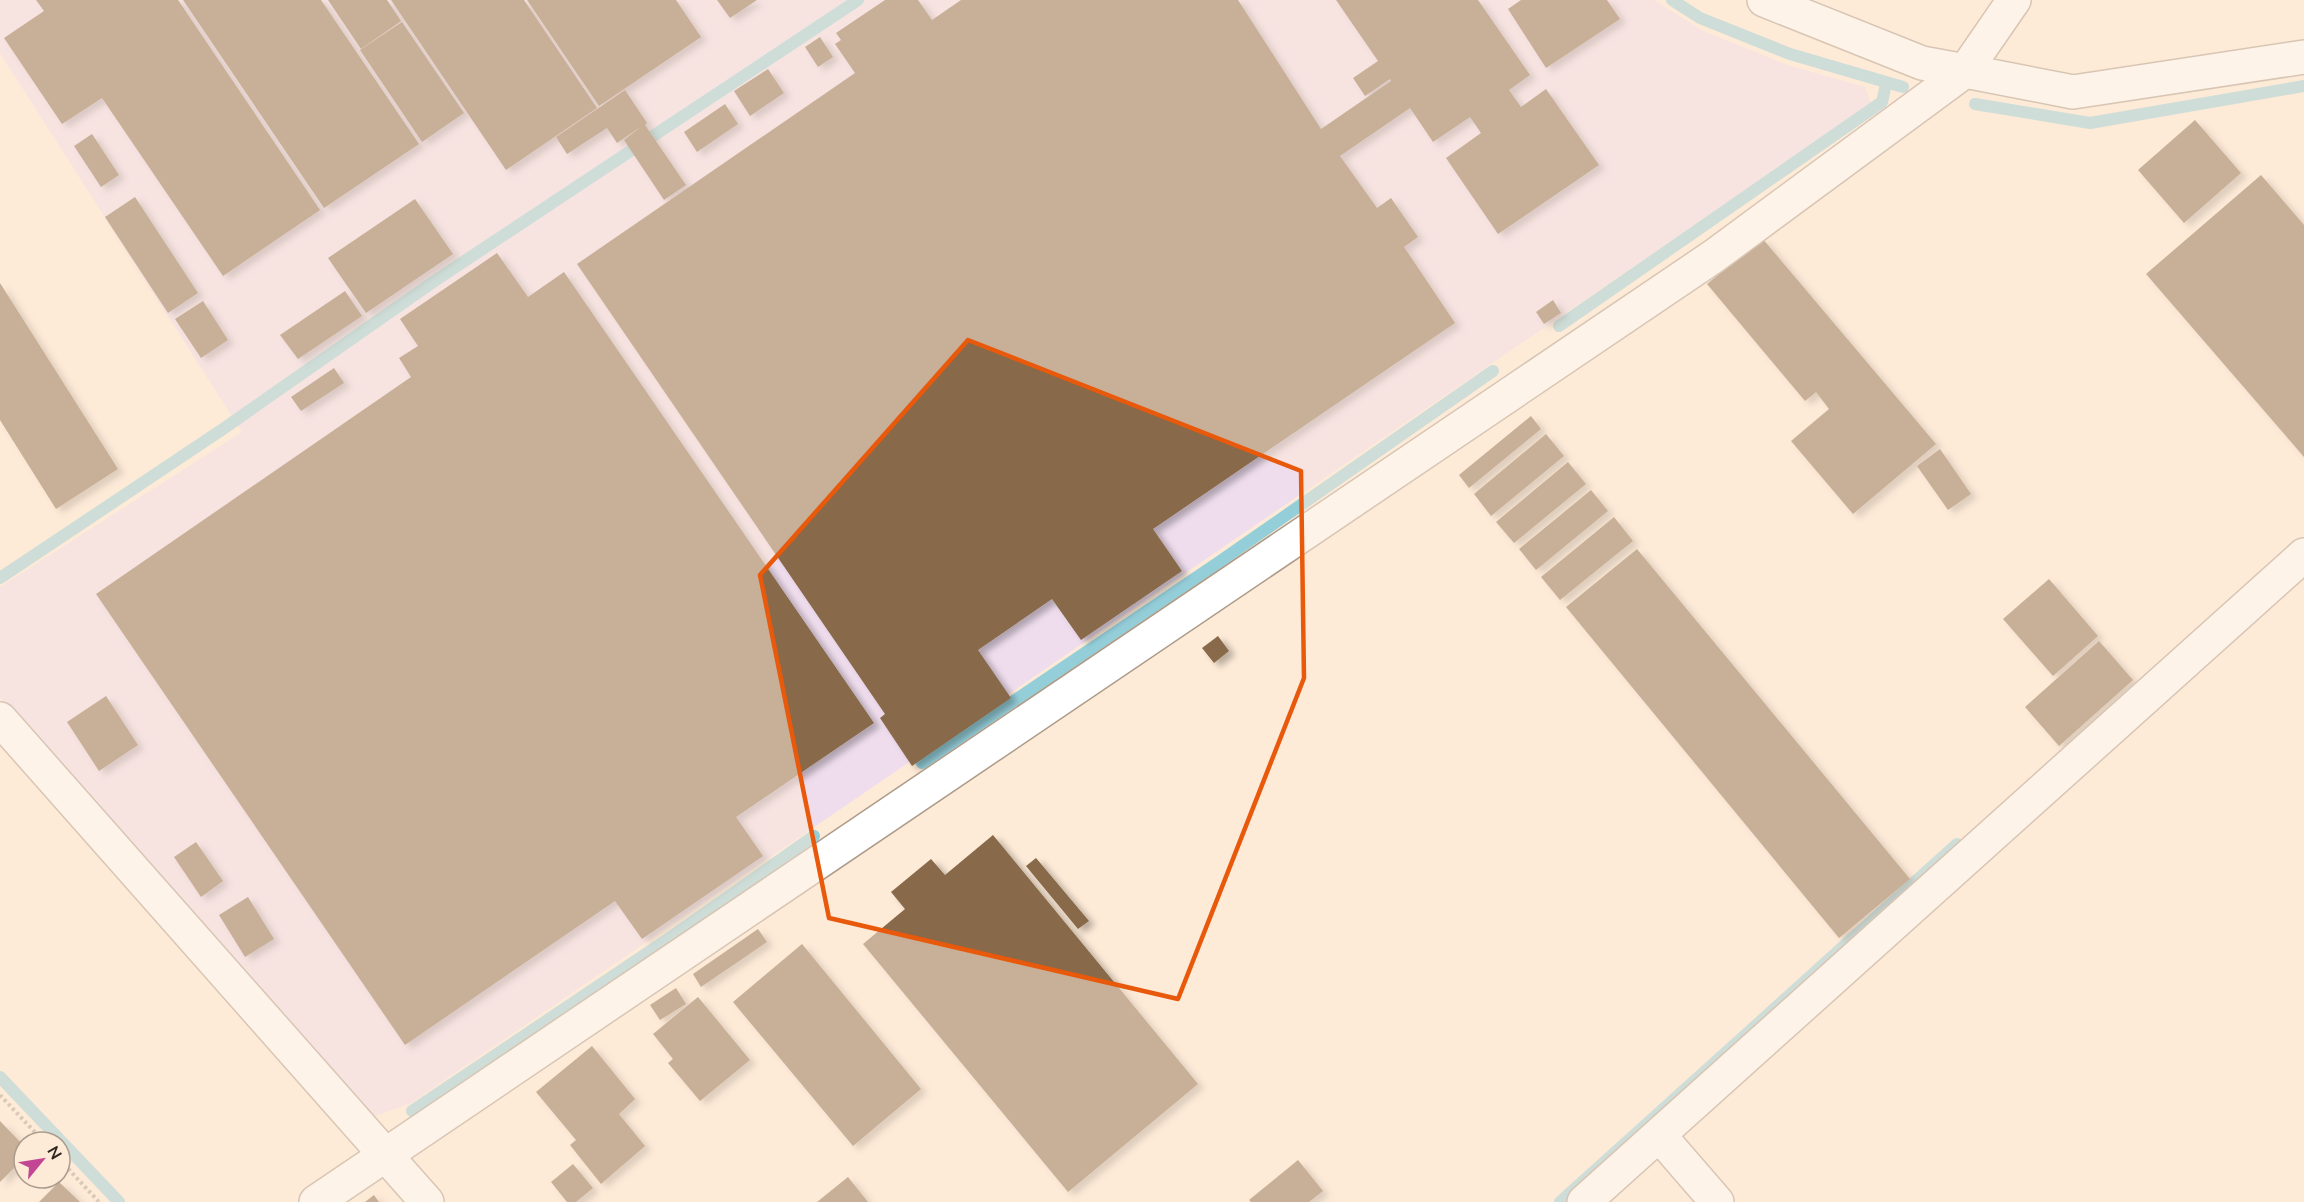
<svg xmlns="http://www.w3.org/2000/svg" width="2304" height="1202" font-family="Mulish,sans-serif">
	<defs>
		<filter id="shadow"><feDropShadow dx="6" dy="4" stdDeviation="3" flood-color="#0004"/></filter>
	</defs>
	<rect width="100%" height="100%" fill="#fdead7"/>
	<path fill="#efddee" d="M 0,0 L 1654,0 L 1703,31 L 1790,66 L 1865,87 L 1871,104 L 411,1103 L 375,1116 L 0,698 L 0,587 L 242,432 L 0,53 Z"/>
	<g fill="none" stroke-linecap="round" stroke-linejoin="round">
		<path stroke="#94ced9" stroke-width="12" d="M 1672,0 L 1700,18 L 1790,54 L 1903,87
			M 1975,104 L 2090,123 L 2304,86
			M 1559,326 L 1882,102 L 1886,84
			M 0,578 L 223,429 L 433,282 L 858,0
			M 922,763 L 1219,562 L 1493,371
			M 0,1077 L 119,1202
			M 412,1111 L 668,939 L 814,836
			M 1560,1202 L 1957,844"/>
	</g>
	<path fill="#886948" filter="url(#shadow)" d="M 36,0 L 178,0 L 320,210 L 223,276 L 102,98 L 62,124 L 4,38 L 44,11 Z
		M 183,0 L 321,0 L 419,144 L 324,208 Z
		M 328,0 L 387,0 L 401,21 L 361,49 Z
		M 391,0 L 524,0 L 597,108 L 506,170 Z
		M 527,0 L 676,0 L 701,37 L 599,106 Z
		M 717,0 L 757,0 L 730,18 Z
		M 885,0 L 918,0 L 932,20 L 961,0 L 1238,0 L 1321,129 L 1391,81 L 1390,79 L 1365,96 L 1353,78 L 1378,61 L 1336,0 L 1478,0 L 1530,75 L 1509,90 L 1521,107 L 1546,89 L 1599,165 L 1498,234 L 1446,158 L 1481,133 L 1470,117 L 1433,142 L 1410,108 L 1340,156 L 1377,208 L 1391,198 L 1418,237 L 1404,247 L 1455,323 L 1153,529 L 1182,571 L 1081,640 L 1052,599 L 978,650 L 1011,698 L 912,766 L 880,718 L 885,714 L 577,264 L 855,73 L 835,44 L 841,40 L 836,33 Z
		M 1521,0 L 1607,0 L 1620,19 L 1546,68 L 1508,9 Z
		M 402,22 L 464,113 L 422,142 L 360,50 Z
		M 820,37 L 833,57 L 818,67 L 805,47 Z
		M 768,69 L 784,93 L 750,116 L 734,91 Z
		M 625,90 L 647,123 L 645,125 L 686,185 L 664,200 L 624,140 L 642,126 L 617,143 L 607,128 L 567,154 L 556,137 Z
		M 725,104 L 738,124 L 697,152 L 684,132 Z
		M 2195,120 L 2241,173 L 2184,223 L 2138,170 Z
		M 92,134 L 119,175 L 101,187 L 74,146 Z
		M 2261,175 L 2304,225 L 2304,457 L 2146,274 Z
		M 135,197 L 198,293 L 168,313 L 105,217 Z
		M 415,199 L 453,254 L 366,313 L 328,258 Z
		M 1762,238 L 1936,444 L 1853,514 L 1791,441 L 1829,409 L 1816,392 L 1805,401 L 1707,284 Z
		M 497,253 L 528,297 L 564,272 L 874,723 L 736,817 L 763,856 L 642,939 L 615,901 L 405,1045 L 96,594 L 411,377 L 399,358 L 418,346 L 400,319 Z
		M 0,283 L 118,469 L 56,509 L 0,420 Z
		M 345,291 L 362,316 L 298,359 L 280,335 Z
		M 1553,300 L 1561,313 L 1544,324 L 1536,312 Z
		M 203,301 L 228,340 L 201,358 L 175,319 Z
		M 334,368 L 344,383 L 301,411 L 291,397 Z
		M 1531,416 L 1541,429 L 1469,488 L 1459,475 Z
		M 1546,434 L 1564,456 L 1491,516 L 1474,494 Z
		M 1940,449 L 1971,494 L 1948,510 L 1917,466 Z
		M 1568,462 L 1586,484 L 1514,543 L 1496,522 Z
		M 1591,490 L 1608,511 L 1536,570 L 1519,549 Z
		M 1614,517 L 1633,541 L 1560,600 L 1541,577 Z
		M 1637,549 L 1910,879 L 1839,938 L 1566,607 Z
		M 2049,579 L 2098,636 L 2053,676 L 2003,619 Z
		M 1218,636 L 1229,651 L 1214,663 L 1202,648 Z
		M 2099,641 L 2133,680 L 2059,746 L 2025,707 Z
		M 106,696 L 138,745 L 99,771 L 67,722 Z
		M 993,835 L 1198,1084 L 1068,1192 L 863,944 L 905,909 L 891,892 L 931,859 L 945,875 Z
		M 196,842 L 223,881 L 201,897 L 174,857 Z
		M 1036,858 L 1089,921 L 1078,929 L 1026,866 Z
		M 248,897 L 274,939 L 245,957 L 219,915 Z
		M 758,929 L 767,942 L 701,987 L 693,974 Z
		M 802,944 L 921,1089 L 853,1146 L 733,1002 Z
		M 676,988 L 686,1004 L 660,1020 L 650,1005 Z
		M 698,997 L 750,1060 L 700,1101 L 668,1063 L 673,1059 L 653,1034 Z
		M 592,1046 L 635,1099 L 619,1114 L 645,1146 L 601,1184 L 570,1145 L 576,1140 L 536,1092 Z
		M 0,1121 L 24,1146 L 24,1173 L 22,1175 L 15,1167 L 0,1182 Z
		M 1298,1160 L 1323,1191 L 1309,1202 L 1251,1202 L 1249,1200 Z
		M 573,1164 L 593,1188 L 576,1202 L 567,1202 L 551,1182 Z
		M 848,1177 L 868,1202 L 817,1202 Z
		M 59,1182 L 80,1202 L 39,1202 Z
		M 374,1195 L 379,1202 L 365,1202 Z"/>
	<g fill="none" stroke-linecap="round" stroke-linejoin="round">
		<defs>
			<path id="minor" d="M 1965,71 L 2073,92 L 2304,57
				M 1659,1135 L 1717,1202
				M 316,1202 L 1714,256 L 1965,71 L 2014,0
				M 1584,1202 L 2304,555"/>
			<path id="tertiary" d="M 1764,0 L 1922,63 L 1965,71
				M 0,719 L 427,1202"/>
		</defs>
		<use href="#minor" stroke="#ac9b89" stroke-width="36"/>
		<use href="#tertiary" stroke="#ac9b89" stroke-width="36"/>
		<path stroke="#b0a192" stroke-width="4" stroke-dasharray="3 3" stroke-linecap="butt" d="M 0,1095 L 44,1142
			M 60,1160 L 99,1202"/>
		<use href="#minor" stroke="#fff" stroke-width="33"/>
		<use href="#tertiary" stroke="#fff" stroke-width="33"/>
	</g>
	<path d="M0 0H2304V1202H0ZM 968,340 L 1301,471 L 1304,678 L 1178,999 L 829,918 L 760,575 Z" fill="#fdead7" fill-opacity=".55" fill-rule="evenodd"/>
	<path fill="none" stroke="#e8590c" stroke-width="4.5" stroke-linejoin="round" d="M 968,340 L 1301,471 L 1304,678 L 1178,999 L 829,918 L 760,575 Z"/>
	<g transform="translate(42 1160) rotate(60)"><circle r="28" fill="#fdead7" stroke="#aa9c8e" stroke-width="1.5"/>
	<path d="M0-4.5L10 22L0 15L-10 22Z" fill="#c34695"/>
	<text y="-9" font-size="16" font-weight="bold" text-anchor="middle" fill="#2e2720">N</text>
	</g>
</svg>
